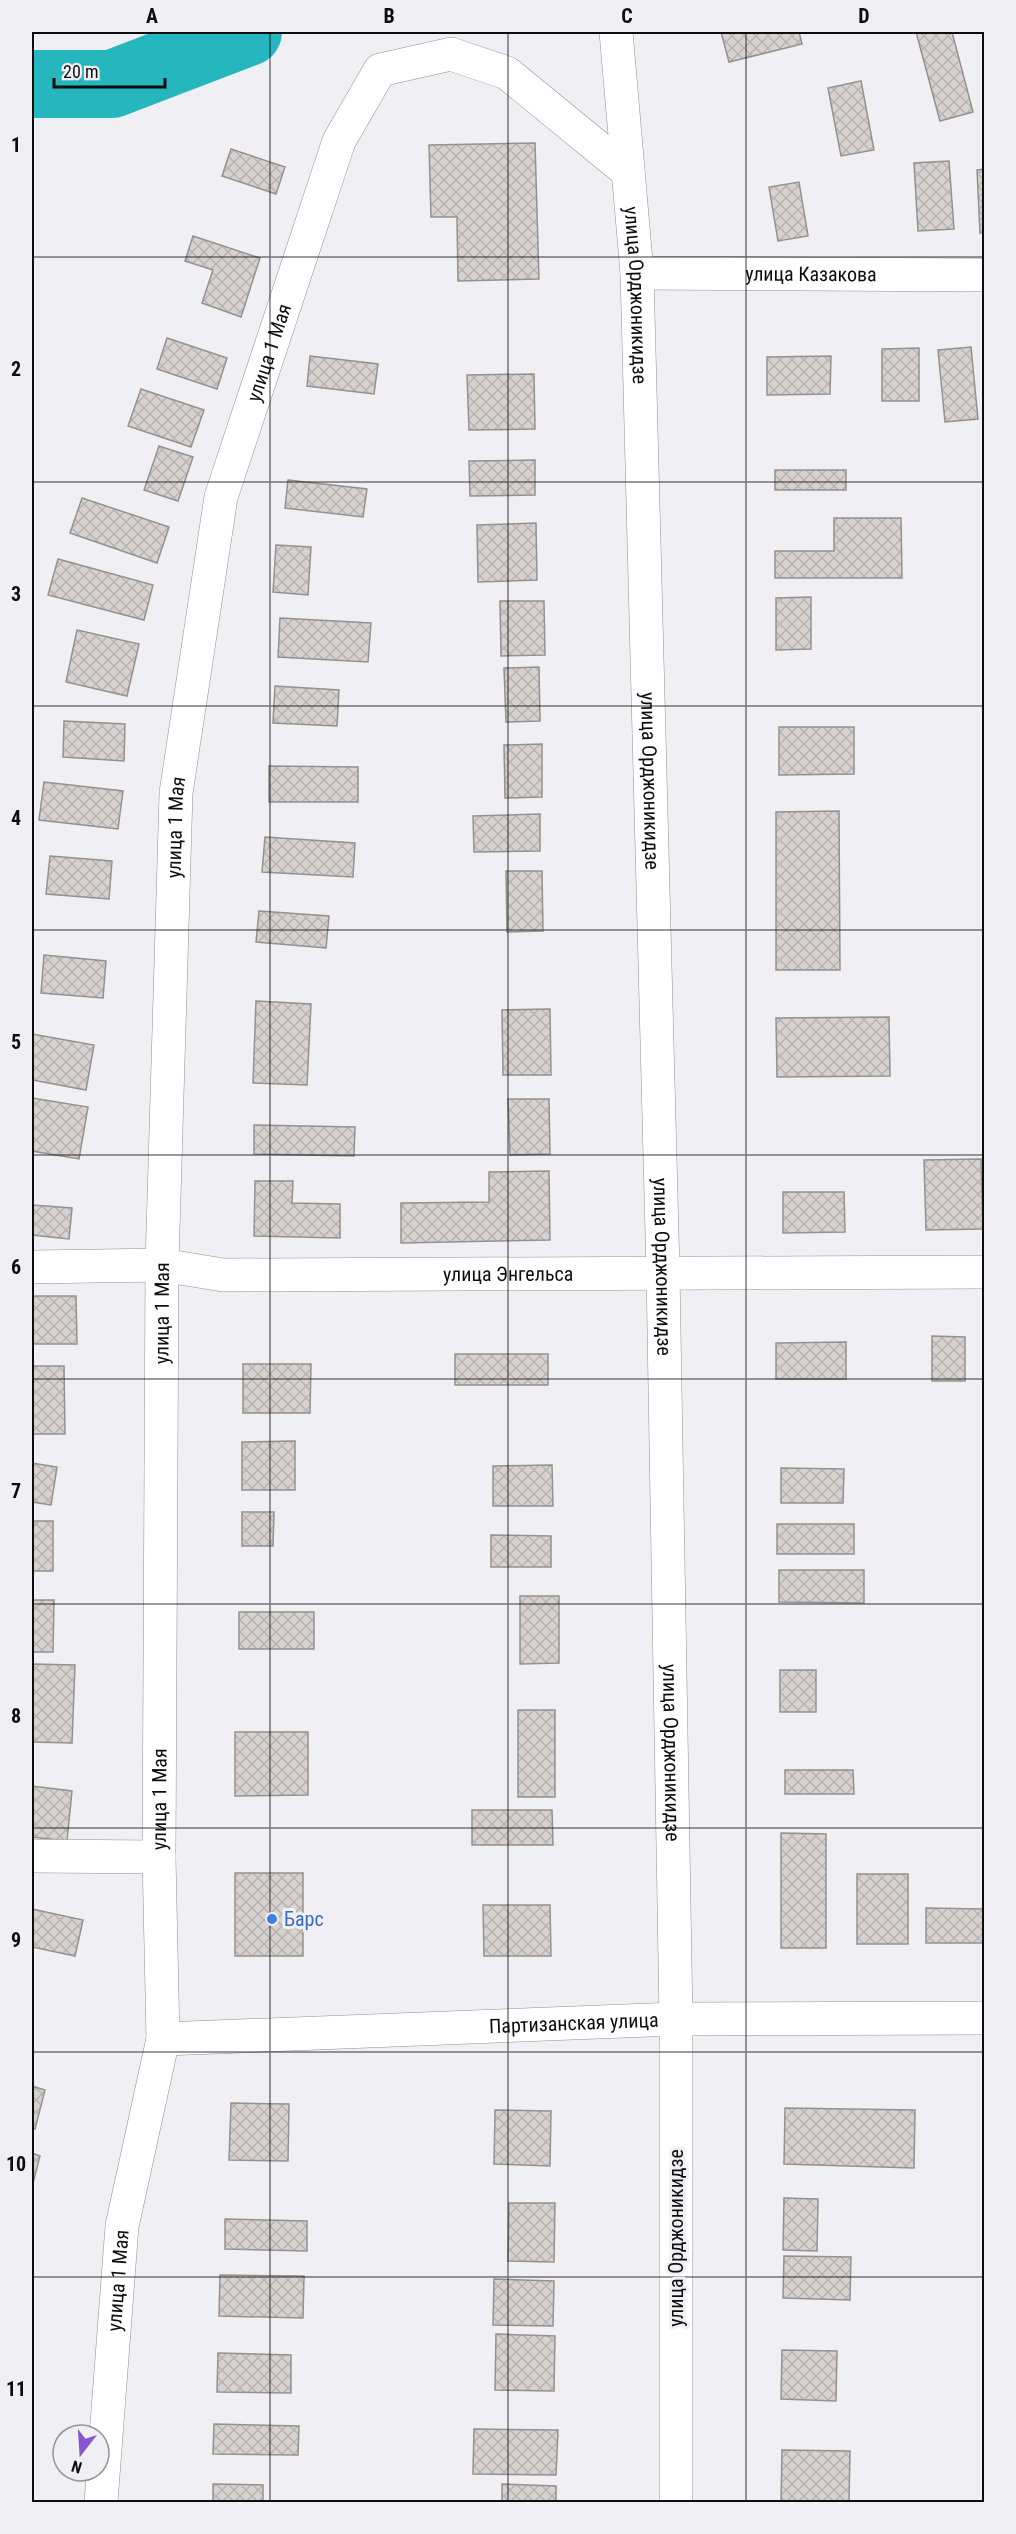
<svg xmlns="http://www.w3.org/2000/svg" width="1016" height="2534" font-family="'Roboto Condensed',sans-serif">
	<defs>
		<pattern id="building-cross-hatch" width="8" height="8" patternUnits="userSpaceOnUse" patternTransform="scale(1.5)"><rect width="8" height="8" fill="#d7d2cf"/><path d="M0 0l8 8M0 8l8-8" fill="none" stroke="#b7b3b1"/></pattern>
	</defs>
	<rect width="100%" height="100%" fill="#f0eff4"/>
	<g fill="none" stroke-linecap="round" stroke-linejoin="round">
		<path stroke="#26b6bd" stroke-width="68" d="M 32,84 L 112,84 L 248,32"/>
	</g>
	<path fill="url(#building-cross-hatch)" stroke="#95918e" stroke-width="1.5" d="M 721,32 L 799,32 L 802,44 L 729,62 Z
		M 916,32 L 952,32 L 973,112 L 940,121 Z
		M 861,81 L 874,150 L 841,156 L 828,88 Z
		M 535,143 L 539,279 L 458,281 L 457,217 L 431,217 L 429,145 Z
		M 231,149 L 285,167 L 276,194 L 222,176 Z
		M 949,161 L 954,229 L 918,231 L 914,163 Z
		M 984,169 L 984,233 L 980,233 L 977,170 Z
		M 799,182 L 808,236 L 778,241 L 769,187 Z
		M 193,236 L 260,258 L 241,317 L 202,303 L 213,270 L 185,261 Z
		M 167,338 L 227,358 L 217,389 L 157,369 Z
		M 971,347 L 978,419 L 945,422 L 938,350 Z
		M 919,348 L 919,401 L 882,401 L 882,349 Z
		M 310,356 L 378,364 L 374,394 L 307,386 Z
		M 831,356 L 830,394 L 767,395 L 767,357 Z
		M 534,374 L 535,429 L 469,430 L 467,375 Z
		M 141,389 L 204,410 L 191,447 L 128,426 Z
		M 159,446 L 193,457 L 178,501 L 144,490 Z
		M 535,460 L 535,495 L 470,496 L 469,461 Z
		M 775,470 L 846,470 L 846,490 L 775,490 Z
		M 288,480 L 367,489 L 363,517 L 285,508 Z
		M 82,498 L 169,527 L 157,563 L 70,533 Z
		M 834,518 L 901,518 L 902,578 L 775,578 L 775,551 L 834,551 Z
		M 536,523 L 537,580 L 478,582 L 477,525 Z
		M 276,545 L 311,547 L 308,595 L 273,592 Z
		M 58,559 L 153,585 L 144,620 L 48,595 Z
		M 811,597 L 811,649 L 776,650 L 776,598 Z
		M 500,601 L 544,601 L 545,655 L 501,656 Z
		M 280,618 L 371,623 L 368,662 L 278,657 Z
		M 77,630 L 139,644 L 127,696 L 66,682 Z
		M 539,667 L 540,721 L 506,722 L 504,668 Z
		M 275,686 L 339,690 L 337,726 L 273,723 Z
		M 64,721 L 125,724 L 124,761 L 63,757 Z
		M 779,727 L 854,727 L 854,774 L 779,775 Z
		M 542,744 L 542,797 L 505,798 L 504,745 Z
		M 269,766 L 358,767 L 358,802 L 269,802 Z
		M 44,782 L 123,791 L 118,829 L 39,820 Z
		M 839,811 L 840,970 L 776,970 L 776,812 Z
		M 540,814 L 540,851 L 474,852 L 473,816 Z
		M 265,837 L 355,843 L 353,877 L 262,872 Z
		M 50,856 L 112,861 L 109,899 L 46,894 Z
		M 506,871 L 542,871 L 543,931 L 507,932 Z
		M 259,911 L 329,916 L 326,948 L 256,942 Z
		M 44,955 L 106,961 L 103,998 L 41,993 Z
		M 256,1001 L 311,1004 L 307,1085 L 253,1083 Z
		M 550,1009 L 551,1075 L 503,1075 L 502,1010 Z
		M 889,1017 L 890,1076 L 777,1077 L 776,1018 Z
		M 32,1034 L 94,1045 L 86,1090 L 32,1080 Z
		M 32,1098 L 88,1107 L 79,1159 L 32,1151 Z
		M 508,1099 L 549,1099 L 550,1154 L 510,1155 Z
		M 254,1125 L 355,1127 L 354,1156 L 254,1154 Z
		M 981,1159 L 983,1229 L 926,1230 L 924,1160 Z
		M 549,1171 L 550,1240 L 401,1243 L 401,1203 L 489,1202 L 489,1172 Z
		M 255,1181 L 293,1181 L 292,1203 L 340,1204 L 340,1238 L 254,1236 Z
		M 783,1192 L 844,1192 L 845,1232 L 783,1233 Z
		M 32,1205 L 72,1208 L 69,1239 L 32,1235 Z
		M 32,1296 L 76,1296 L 77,1344 L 32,1344 Z
		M 932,1336 L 965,1337 L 965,1381 L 932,1381 Z
		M 846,1342 L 846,1379 L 776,1379 L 776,1343 Z
		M 455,1354 L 548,1354 L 548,1385 L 455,1385 Z
		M 243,1364 L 311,1364 L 310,1413 L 243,1413 Z
		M 32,1366 L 64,1366 L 65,1434 L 32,1434 Z
		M 295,1441 L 295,1490 L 242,1490 L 242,1442 Z
		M 32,1463 L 57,1467 L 51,1505 L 32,1502 Z
		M 552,1465 L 553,1506 L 493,1506 L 493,1466 Z
		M 781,1468 L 844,1469 L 843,1503 L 781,1503 Z
		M 242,1512 L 274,1512 L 273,1546 L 242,1546 Z
		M 32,1521 L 53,1521 L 53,1571 L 32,1571 Z
		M 777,1524 L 854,1524 L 854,1554 L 777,1554 Z
		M 491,1535 L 551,1536 L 551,1567 L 491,1567 Z
		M 779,1570 L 864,1570 L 864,1603 L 779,1602 Z
		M 520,1596 L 559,1596 L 559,1663 L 520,1664 Z
		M 32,1600 L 54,1600 L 53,1652 L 32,1652 Z
		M 239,1612 L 314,1612 L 314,1649 L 239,1649 Z
		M 32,1664 L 75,1665 L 72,1743 L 32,1742 Z
		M 780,1670 L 816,1670 L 816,1712 L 780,1712 Z
		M 518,1710 L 555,1710 L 555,1797 L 518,1797 Z
		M 235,1732 L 308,1732 L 308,1795 L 235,1796 Z
		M 785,1770 L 853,1770 L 854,1794 L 785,1794 Z
		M 32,1786 L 72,1791 L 67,1841 L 32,1837 Z
		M 472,1810 L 552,1810 L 553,1845 L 472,1845 Z
		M 781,1833 L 826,1834 L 826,1948 L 781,1948 Z
		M 235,1873 L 303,1873 L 303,1956 L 235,1956 Z
		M 857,1874 L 908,1874 L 908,1944 L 857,1944 Z
		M 483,1905 L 550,1905 L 551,1956 L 484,1956 Z
		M 926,1908 L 984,1909 L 984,1943 L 926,1943 Z
		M 32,1909 L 83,1920 L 75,1956 L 32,1947 Z
		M 32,2086 L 45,2090 L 35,2129 L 32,2128 Z
		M 231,2103 L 289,2104 L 288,2161 L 229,2160 Z
		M 785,2108 L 915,2110 L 914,2168 L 784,2164 Z
		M 495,2110 L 551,2111 L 550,2166 L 494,2164 Z
		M 32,2153 L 40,2156 L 32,2187 Z
		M 784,2198 L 818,2199 L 817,2251 L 783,2250 Z
		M 509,2203 L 555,2203 L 554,2262 L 508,2261 Z
		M 225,2219 L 307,2221 L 307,2251 L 225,2249 Z
		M 784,2256 L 851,2257 L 850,2300 L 783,2298 Z
		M 220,2275 L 304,2276 L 303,2318 L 219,2316 Z
		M 494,2279 L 554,2281 L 553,2326 L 493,2325 Z
		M 496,2334 L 555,2336 L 554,2391 L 495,2390 Z
		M 782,2350 L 837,2351 L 836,2401 L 781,2399 Z
		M 218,2353 L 291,2355 L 291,2393 L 217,2392 Z
		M 214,2424 L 299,2426 L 298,2455 L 213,2454 Z
		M 474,2429 L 558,2430 L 556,2475 L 473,2474 Z
		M 782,2450 L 850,2451 L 849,2502 L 781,2502 Z
		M 213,2484 L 263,2485 L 263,2502 L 213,2502 Z
		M 502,2484 L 556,2486 L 556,2502 L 502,2502 Z"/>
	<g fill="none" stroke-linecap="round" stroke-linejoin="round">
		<defs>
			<g id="minor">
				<path id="s1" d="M 637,273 L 984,275"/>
				<path id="s2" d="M 32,1267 L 162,1265 L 223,1275 L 984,1272"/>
				<path d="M 32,1856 L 159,1857"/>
				<path id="s3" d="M 163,2039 L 676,2019 L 984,2018"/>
				<path id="s4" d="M 101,2502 L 122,2226 L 163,2039 L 159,1857 L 162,1265 L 176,793 L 221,497 L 339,141 L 380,70 L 451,54 L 507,73 L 628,172"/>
			</g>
			<g id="secondary">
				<path id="s5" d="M 616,32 L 637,273 L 663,1272 L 676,2019 L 676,2502"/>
			</g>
		</defs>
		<use href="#minor" stroke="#909094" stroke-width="34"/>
		<use href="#secondary" stroke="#909094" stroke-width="34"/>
		<use href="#minor" stroke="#fff" stroke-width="33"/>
		<use href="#secondary" stroke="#fff" stroke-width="33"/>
	</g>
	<path fill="none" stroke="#0d0d0f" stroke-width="1.5" stroke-opacity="0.55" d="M 270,32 L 270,2502M 508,32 L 508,2502M 746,32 L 746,2502M 32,257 L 984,257M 32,482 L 984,482M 32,706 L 984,706M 32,930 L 984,930M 32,1155 L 984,1155M 32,1379 L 984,1379M 32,1604 L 984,1604M 32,1828 L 984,1828M 32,2052 L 984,2052M 32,2277 L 984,2277"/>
	<circle fill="#3f7fe0" stroke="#f0eff4" stroke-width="2" cx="272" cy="1919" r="6"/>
	<g text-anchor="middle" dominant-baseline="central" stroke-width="6" stroke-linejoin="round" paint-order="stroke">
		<g font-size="20" fill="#0d0d0f" stroke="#f0eff4">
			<text stroke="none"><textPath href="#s1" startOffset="174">улица Казакова</textPath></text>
			<text stroke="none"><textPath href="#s5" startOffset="264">улица Орджоникидзе</textPath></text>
			<text stroke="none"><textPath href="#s4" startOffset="2166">улица 1 Мая</textPath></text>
			<text stroke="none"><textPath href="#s5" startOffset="750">улица Орджоникидзе</textPath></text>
			<text stroke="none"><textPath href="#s4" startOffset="1680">улица 1 Мая</textPath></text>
			<text stroke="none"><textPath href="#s5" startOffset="1236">улица Орджоникидзе</textPath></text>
			<text stroke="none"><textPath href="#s2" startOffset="477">улица Энгельса</textPath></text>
			<text stroke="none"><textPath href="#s4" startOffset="1194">улица 1 Мая</textPath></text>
			<text stroke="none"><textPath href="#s5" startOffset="1722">улица Орджоникидзе</textPath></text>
			<text stroke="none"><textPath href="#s4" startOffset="708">улица 1 Мая</textPath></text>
			<text stroke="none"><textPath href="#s3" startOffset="411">Партизанская улица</textPath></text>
			<text transform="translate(676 2238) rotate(-90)">улица Орджоникидзе</text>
			<text stroke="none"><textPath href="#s4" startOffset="222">улица 1 Мая</textPath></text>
		</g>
		<g font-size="20" fill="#366cbe" stroke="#f0eff4" text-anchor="start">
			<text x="284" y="1919">Барс</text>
		</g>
	</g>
	<rect width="1016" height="2534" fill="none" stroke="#f0eff4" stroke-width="66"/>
	<g transform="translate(81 2453) rotate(197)"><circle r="28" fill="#f0eff4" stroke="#959598" stroke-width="1.5"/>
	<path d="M0-4.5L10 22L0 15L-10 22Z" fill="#8457d1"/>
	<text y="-9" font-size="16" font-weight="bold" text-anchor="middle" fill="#0d0d0f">N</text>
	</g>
	<path d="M54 78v9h111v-9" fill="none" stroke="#0d0d0f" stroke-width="3"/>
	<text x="63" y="78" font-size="18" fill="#0d0d0f" stroke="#f0eff4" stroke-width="4.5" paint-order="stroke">20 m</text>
	<rect x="33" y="33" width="950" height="2468" fill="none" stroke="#0d0d0f" stroke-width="2"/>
	<g font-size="20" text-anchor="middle" font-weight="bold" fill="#0d0d0f">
		<text x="152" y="23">A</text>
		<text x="389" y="23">B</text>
		<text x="627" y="23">C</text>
		<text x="864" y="23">D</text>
		<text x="16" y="152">1</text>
		<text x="16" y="376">2</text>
		<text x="16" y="601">3</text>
		<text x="16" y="825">4</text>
		<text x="16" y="1049">5</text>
		<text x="16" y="1274">6</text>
		<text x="16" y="1498">7</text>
		<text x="16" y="1723">8</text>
		<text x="16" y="1947">9</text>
		<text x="16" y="2171">10</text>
		<text x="16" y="2396">11</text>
	</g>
</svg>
